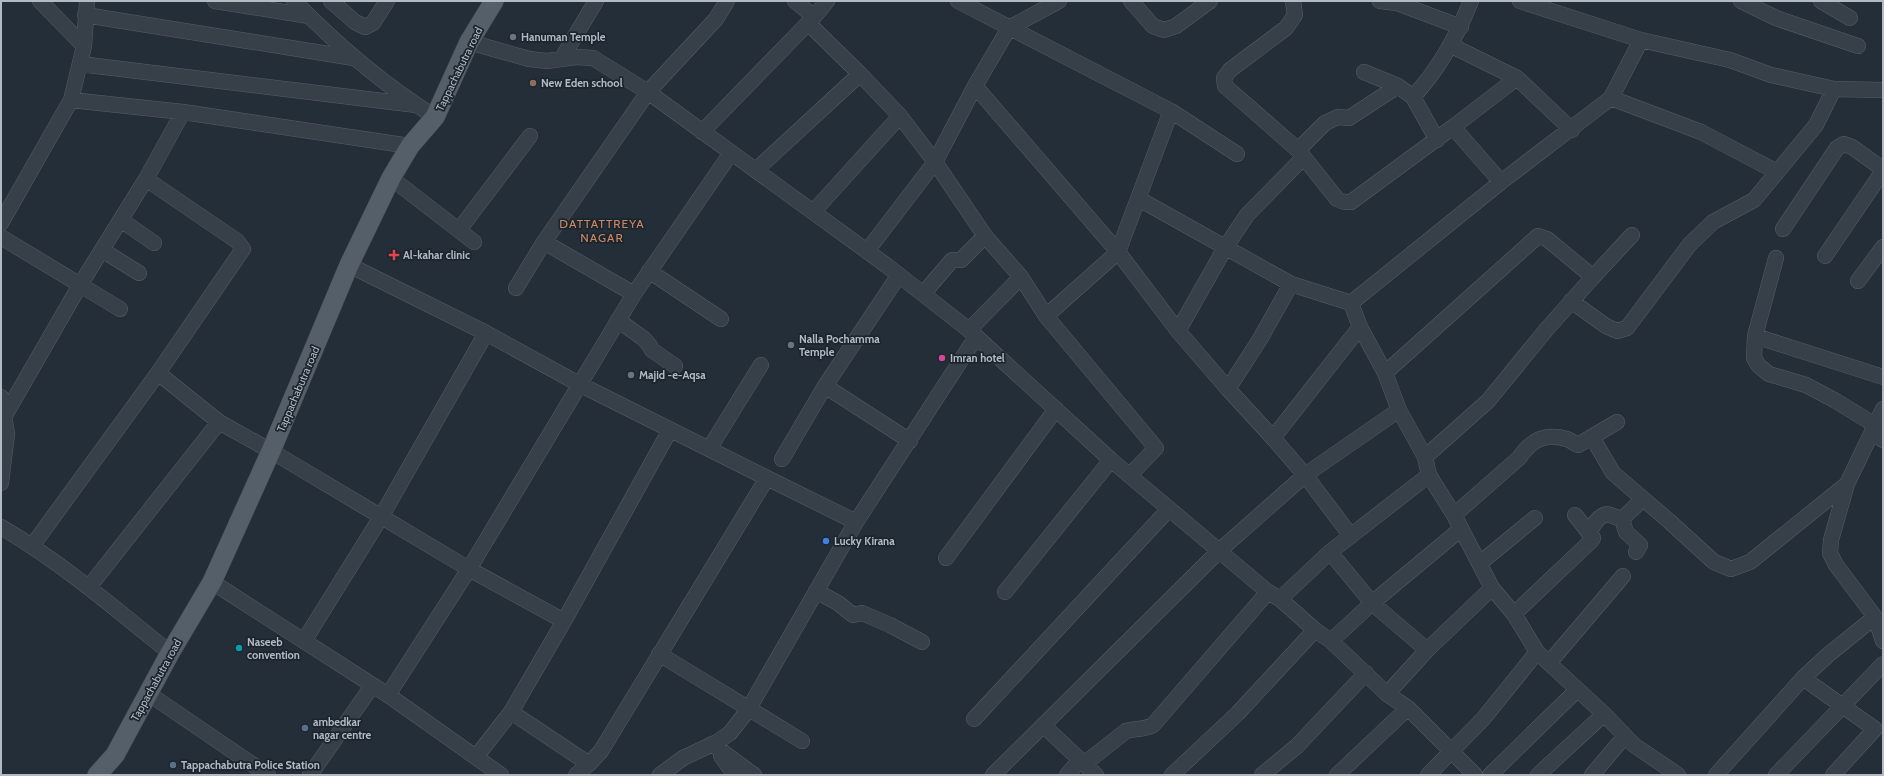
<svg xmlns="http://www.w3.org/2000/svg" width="1884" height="776" font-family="Cabin,sans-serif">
	<rect width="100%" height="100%" fill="#232e38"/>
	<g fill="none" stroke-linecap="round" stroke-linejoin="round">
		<defs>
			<path id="minor" d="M 40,1 L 84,46
				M 215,1 L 309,16
				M 294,1 C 337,45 384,85 435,117
				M 331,1 L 355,22 L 365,27 L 373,23 L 387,1
				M 795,1 L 814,17
				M 958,1 L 1171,111 L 1237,154
				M 1131,1 L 1153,26 L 1164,30 L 1176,26 L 1210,1
				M 1293,1 L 1295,15 L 1286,28 L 1230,70 L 1224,78 L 1225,86 L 1298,150 L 1337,199 L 1344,202 L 1351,202 L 1453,127 L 1501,182
				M 1380,1 L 1397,3
				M 1398,1 L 1397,3 L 1461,27
				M 1741,1 L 1776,18 L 1858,46
				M 1821,1 L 1850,18
				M 85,15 L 354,58
				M 808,23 L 860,74 L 900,116 L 935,162 L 985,236 L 1021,277 L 1046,316 L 1156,448 L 1130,475
				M 1641,40 L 1730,60 L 1771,75 L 1834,89 L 1883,90
				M 469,42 L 529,59 L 547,61 L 576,57 L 593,58 L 648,92 L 886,265 L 969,330 L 1111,460 L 1268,592 L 1280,599 L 1315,630 L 1331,641 L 1387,694 L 1408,708 L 1475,775
				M 1450,45 L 1517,78 L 1453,127
				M 562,58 L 596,1
				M 80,64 L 416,105
				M 1364,72 L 1398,86 L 1413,97 L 1437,140
				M 1517,78 L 1572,130
				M 975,86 L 1118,252 L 1046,316
				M 1413,97 C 1439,69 1457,36 1471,1
				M 1611,98 L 1701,132 L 1777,172
				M 71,100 L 183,112 L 410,146
				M 1171,111 L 1118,252 L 1178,331 L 1228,389 L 1260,339 L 1291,284 L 1351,303 L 1360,327 L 1385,373 L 1399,410 L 1425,457 L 1429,475 L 1454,515 L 1492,588 L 1514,614 L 1537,652 L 1604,714 L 1634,745 L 1678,775
				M 702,132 L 814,17 L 827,1
				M 1298,150 L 1325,123 L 1338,117 L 1349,118 L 1398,86
				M 756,170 L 860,74
				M 391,178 L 474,242
				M 146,179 L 237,241 L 243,249 L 158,373
				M 1139,199 L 1291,284
				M 814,211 L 900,116
				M 121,220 L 154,243
				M 1,223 L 71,100 L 84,46 L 87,1
				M 1783,229 L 1837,148 L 1844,144 L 1852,147 L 1883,169
				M 459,230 L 530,136
				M 1,237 L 120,309
				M 544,242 L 634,294
				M 102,250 L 139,273
				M 867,251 L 935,162 L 975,86 L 1009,28 L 1059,1
				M 1825,256 L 1883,171
				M 1776,258 L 1755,336 L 1754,358 L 1759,366 L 1769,374 L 1806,385 L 1836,401 L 1875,425
				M 349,265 L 486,333 L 579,384 L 767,478
				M 649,271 L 721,319
				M 1858,281 L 1883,247
				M 516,288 L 544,242 L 648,92 L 716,19 L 727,1
				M 923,294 L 952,260 L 961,260 L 985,236
				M 1571,301 L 1606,326 L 1617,331 L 1627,328 L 1690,244 L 1713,222 L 1754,200 L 1816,125 L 1834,89
				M 1351,303 L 1501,182 L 1611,98 L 1641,40 L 1520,1
				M 618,320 L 644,339 L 650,346 L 652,350 L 675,366
				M 969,330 L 1021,277
				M 1178,331 L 1225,248 L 1247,215 L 1303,158
				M 1755,336 L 1883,377
				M 1385,373 L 1538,236 L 1547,239 L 1593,277 L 1632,235
				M 825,386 L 910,441
				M 1228,389 L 1273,438 L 1360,327
				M 1,397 L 7,434 L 1,483
				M 1883,409 L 1847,484 L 1831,540 L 1830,553 L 1836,565 L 1875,617 L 1883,641
				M 4,417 L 80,285 L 146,179 L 183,112
				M 1872,431 L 1883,440
				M 1592,437 L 1613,473 L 1669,521 L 1714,562 L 1731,569 L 1750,562 L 1847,484
				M 1273,438 L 1305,475 L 1351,536
				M 709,449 L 761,365
				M 1425,457 L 1488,401 L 1546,330 L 1593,277
				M 782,459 L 825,386 L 899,275
				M 1454,515 L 1519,458 C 1532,439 1545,433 1567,439 C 1571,440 1574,444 1578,445 L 1617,422
				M 1622,519 L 1626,532 L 1640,545 L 1636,552
				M 1,527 C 62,563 115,608 170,653
				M 1590,532 C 1594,523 1602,510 1613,516 C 1617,517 1618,519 1622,519 L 1643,499
				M 32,546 L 158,373 L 219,422 L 271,451 L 469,569 L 564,621
				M 1330,552 L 1372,603 L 1427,650
				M 946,558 L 1056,409
				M 1480,563 L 1535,518
				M 212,582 L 388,695 L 501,775
				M 89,587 L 219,422
				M 816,591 L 838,603 L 853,615 L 862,613 L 890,625 L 922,642
				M 1005,592 L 1111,460
				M 1280,599 L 1330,552 L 1429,475
				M 1514,614 L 1591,541 L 1593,538 L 1575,515
				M 304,641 L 381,517 L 486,333
				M 1331,641 L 1372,603 L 1461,529
				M 659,654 L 802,741
				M 1549,663 L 1623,576
				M 1803,678 L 1875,729 L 1833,775
				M 149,694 L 268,775
				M 1387,694 L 1427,650 L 1492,588
				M 388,695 L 469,569 L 634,294 L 731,153
				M 511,712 L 589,764 L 601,751 L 767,478 L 856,522 L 976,337
				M 974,719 L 1169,509
				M 1043,725 L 1096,775
				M 712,744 L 754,775
				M 721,756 L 735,775
				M 476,757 L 511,712 L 564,621 L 670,430
				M 1084,764 L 1126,731 C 1136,728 1144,730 1153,725 L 1268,592
				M 310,775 L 372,686
				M 576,775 L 589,764
				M 660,775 L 683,758 L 717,742 L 730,733 L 748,710 L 856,522
				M 993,775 L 1219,551 L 1305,475 L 1399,410
				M 1067,775 L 1080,760
				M 1172,775 L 1238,713 L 1315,630
				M 1262,775 L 1297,746 L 1366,673
				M 1337,775 L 1408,708
				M 1428,775 L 1483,719 L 1537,652
				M 1490,775 L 1577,690
				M 1538,775 L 1604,714
				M 1592,775 L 1625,736
				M 1716,775 L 1803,678 L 1828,655 L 1875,617
				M 1776,775 L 1883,664"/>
			<path id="major" d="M 97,775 L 115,755 L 170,653 L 212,582 L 271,451 L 349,265 L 391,178 L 410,146 L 435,117 L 469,42 L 494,1"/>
		</defs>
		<use href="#minor" stroke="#555e66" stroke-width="16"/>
		<use href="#major" stroke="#404952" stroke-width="20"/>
		<use href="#minor" stroke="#374049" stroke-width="15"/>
		<use href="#major" stroke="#555f69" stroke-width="19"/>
	</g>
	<g fill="#6b7280" stroke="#1c252d" stroke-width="1.5">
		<circle cx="513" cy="37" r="4"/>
		<circle cx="791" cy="345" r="4"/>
		<circle cx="631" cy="375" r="4"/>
	</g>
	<circle fill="#8d6e63" stroke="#1c252d" stroke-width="1.5" cx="533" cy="83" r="4"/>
	<path fill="#e0444e" stroke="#1c252d" stroke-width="1.5" d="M392 249h4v4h4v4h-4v4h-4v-4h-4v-4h4z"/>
	<circle fill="#d1479c" stroke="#1c252d" stroke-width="1.5" cx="942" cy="358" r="4"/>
	<circle fill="#3f7fe0" stroke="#1c252d" stroke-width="1.5" cx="826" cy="541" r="4"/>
	<circle fill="#0f9aa8" stroke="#1c252d" stroke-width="1.5" cx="239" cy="648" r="4"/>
	<g fill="#5c6f8a" stroke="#1c252d" stroke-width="1.5">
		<circle cx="305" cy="728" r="4"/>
		<circle cx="173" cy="765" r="4"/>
	</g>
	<g text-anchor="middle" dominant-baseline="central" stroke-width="3.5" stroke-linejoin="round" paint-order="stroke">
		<g font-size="11" font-weight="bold" fill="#b2bbc5" stroke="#1c252d" text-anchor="start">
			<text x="521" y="37">Hanuman Temple</text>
			<text x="541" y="83">New Eden school</text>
			<text x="403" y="255">Al-kahar clinic</text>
			<text x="799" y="339">Nalla Pochamma<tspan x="799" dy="13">Temple</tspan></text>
			<text x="950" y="358">Imran hotel</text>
			<text x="639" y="375">Majid -e-Aqsa</text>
			<text x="834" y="541">Lucky Kirana</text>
			<text x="247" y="642">Naseeb<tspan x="247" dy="13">convention</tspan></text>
			<text x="313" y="722">ambedkar<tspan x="313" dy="13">nagar centre</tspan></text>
			<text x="181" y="765">Tappachabutra Police Station</text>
		</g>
		<g font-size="11" fill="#b2bbc5" stroke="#1c252d">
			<text transform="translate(459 69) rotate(-64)">Tappachabutra road</text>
			<text transform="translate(298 389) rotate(-67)">Tappachabutra road</text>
			<text transform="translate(156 680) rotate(-61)">Tappachabutra road</text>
		</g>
		<g font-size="12" letter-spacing="1" fill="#cc8865" stroke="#1c252d">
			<text x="602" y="223">DATTATTREYA<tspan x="602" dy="14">NAGAR</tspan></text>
		</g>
	</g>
	<rect width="1884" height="776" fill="none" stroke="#b2bbc5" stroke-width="4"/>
</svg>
